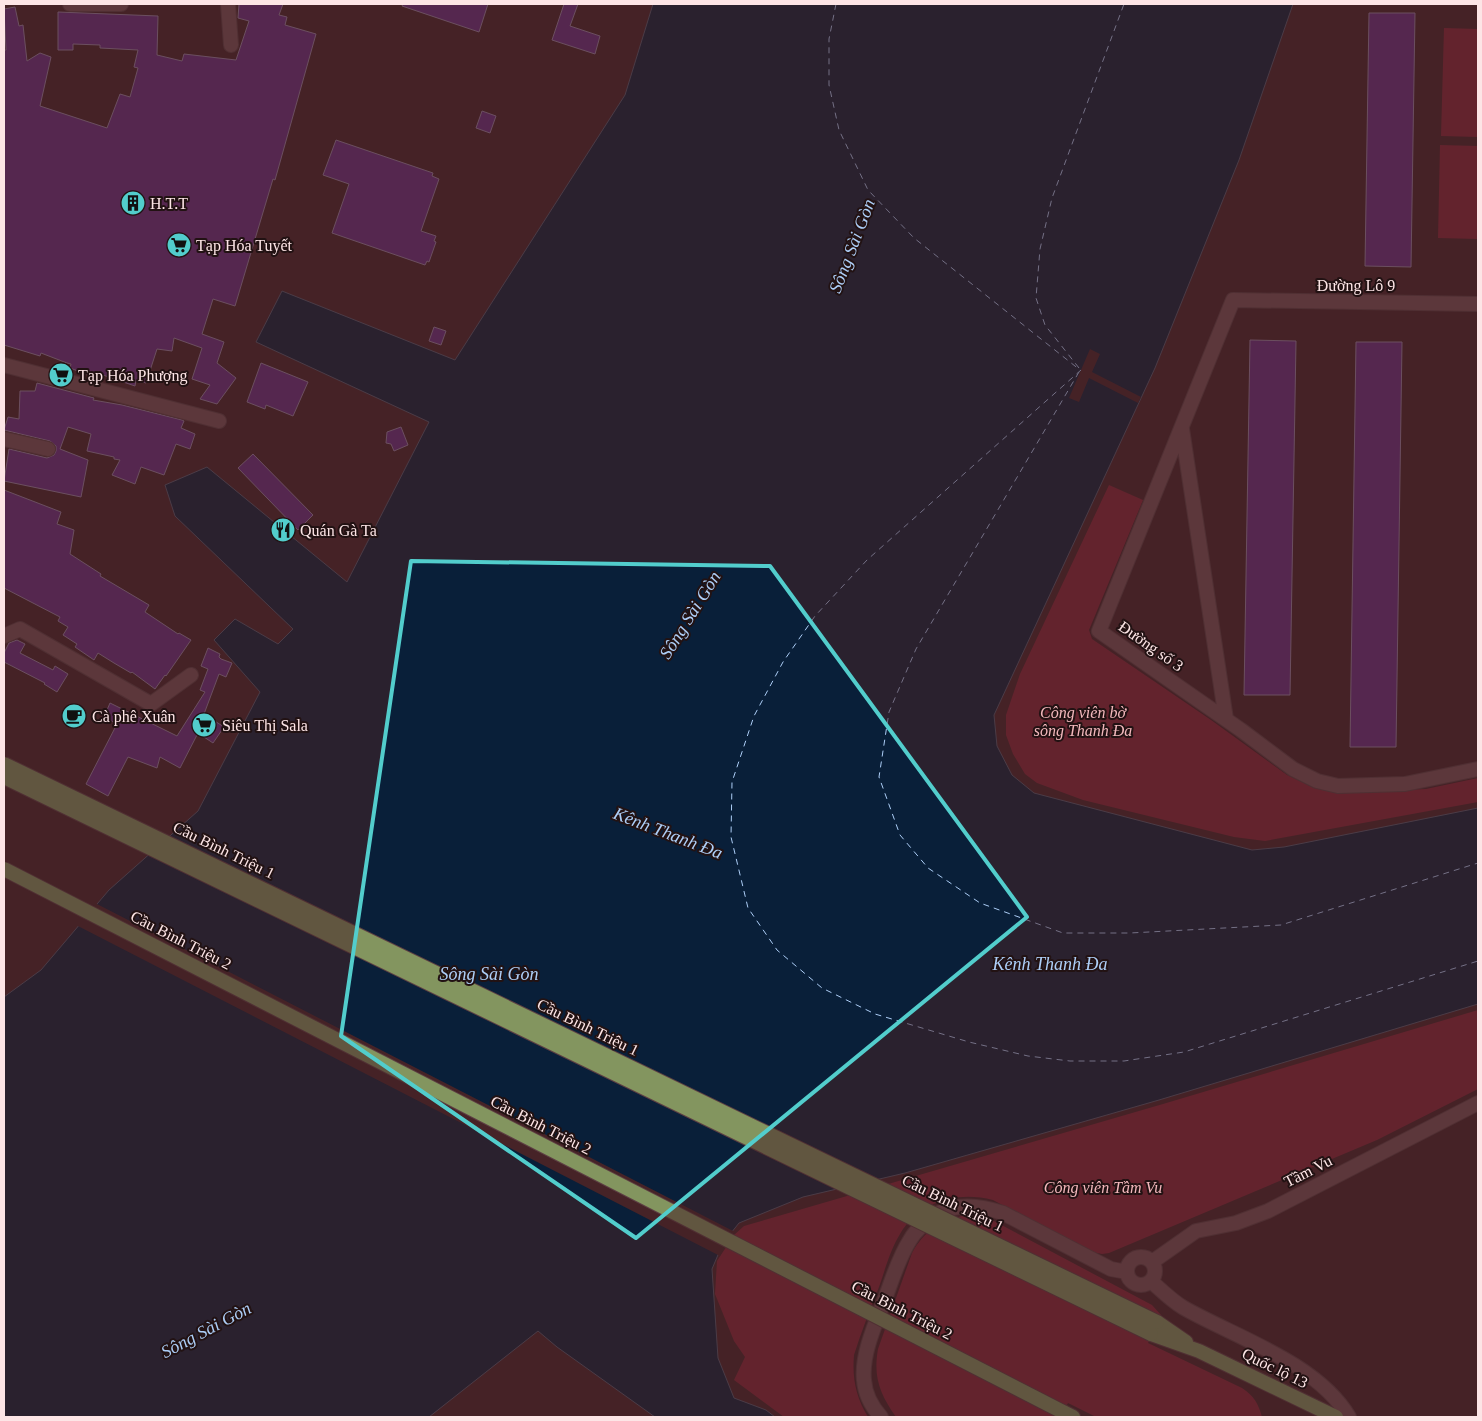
<svg xmlns="http://www.w3.org/2000/svg" width="1482" height="1421" font-family="Georgia,serif">
	<rect width="100%" height="100%" fill="#462327"/>
	<path fill="#872537" d="M 1444,28 L 1478,29 L 1478,137 L 1441,136 Z
		M 1440,145 L 1478,146 L 1478,239 L 1438,238 Z
		M 1109,485 L 1143,500 L 1089,630 L 1092,639 L 1211,720 L 1287,775 L 1314,788 L 1336,793 L 1426,789 L 1478,778 L 1478,802 L 1265,841 L 1234,837 L 1083,800 L 1037,783 L 1025,774 L 1013,754 L 1006,735 L 1006,715 L 1020,674 Z
		M 1478,1010 L 1478,1089 L 1377,1140 L 1109,1253 L 1102,1254 L 1088,1251 L 993,1200 C 957,1191 920,1201 900,1234 C 890,1250 885,1270 879,1287 C 870,1310 861,1332 854,1355 C 852,1379 856,1397 868,1417 L 784,1417 L 734,1380 L 745,1357 L 734,1341 L 715,1294 L 717,1261 L 734,1235 L 744,1226 L 1163,1104 Z
		M 962,1216 L 982,1217 L 992,1220 L 1152,1305 L 1161,1315 L 1148,1343 L 1242,1388 C 1254,1396 1258,1403 1262,1417 L 1096,1417 L 1068,1403 L 1060,1417 L 896,1417 C 880,1394 873,1377 878,1349 L 912,1253 C 925,1230 938,1223 962,1216 Z"/>
	<path fill="#091f39" stroke="#525a6d" d="M 653,4 L 1293,4 L 1239,160 L 1155,368 L 994,715 L 997,746 L 1012,775 L 1034,793 L 1252,850 L 1284,847 L 1478,808 L 1478,1004 L 1159,1100 L 905,1173 L 803,1197 L 739,1223 L 723,1243 L 712,1269 L 718,1358 L 734,1398 L 766,1410 L 775,1417 L 655,1417 L 557,1347 L 538,1331 L 429,1417 L 4,1417 L 4,997 L 41,970 L 109,890 L 198,811 L 260,692 L 214,640 L 235,619 L 278,644 L 293,629 L 175,516 L 165,485 L 207,467 L 347,582 L 429,422 L 256,342 L 282,291 L 455,360 L 625,95 Z"/>
	<path fill="#462327" d="M 1090,349 L 1100,354 L 1092,372 L 1141,397 L 1138,403 L 1089,378 L 1079,402 L 1069,398 Z
		M 95,903 L 735,1232 L 725,1245 L 720,1256 L 76,925 Z"/>
	<g fill="none" stroke-linecap="round" stroke-linejoin="round">
		<path stroke="#adcef7" stroke-width="1" stroke-dasharray="6 5" stroke-linecap="butt" d="M 836,4 L 829,39 L 829,85 L 839,130 L 868,190 L 914,238 L 1080,370
			M 1079,368 L 1045,325 L 1036,298 L 1040,249 L 1052,198 L 1124,4
			M 1081,370 L 867,560 L 815,616 L 783,662 L 754,716 L 732,782 L 731,837 L 748,908 L 777,950 L 822,988 L 875,1014 L 969,1042 L 1028,1056 L 1070,1061 L 1124,1061 L 1184,1052 L 1478,961
			M 1079,372 L 916,649 L 889,712 L 879,777 L 900,835 L 928,868 L 980,903 L 1063,933 L 1130,933 L 1281,925 L 1478,863"/>
	</g>
	<path fill="#682e81" stroke="#9a84a5" d="M 239,4 L 283,4 L 279,15 L 287,17 L 285,25 L 316,34 L 275,180 L 273,179 L 235,306 L 213,299 L 202,334 L 224,342 L 217,363 L 236,378 L 217,404 L 200,399 L 210,385 L 192,379 L 202,348 L 174,338 L 172,351 L 157,349 L 146,383 L 136,380 L 135,386 L 100,374 L 99,379 L 70,368 L 71,364 L 67,363 L 41,353 L 40,356 L 4,345 L 4,50 L 6,50 L 4,9 L 15,7 L 19,26 L 23,25 L 27,61 L 40,53 L 51,57 L 40,106 L 107,128 L 120,94 L 130,97 L 138,68 L 134,67 L 138,50 L 100,48 L 100,45 L 73,44 L 73,50 L 58,50 L 58,12 L 158,16 L 157,55 L 182,61 L 184,54 L 236,60 L 249,21 L 238,18 Z
		M 403,4 L 488,4 L 479,32 L 402,6 Z
		M 564,4 L 578,4 L 570,26 L 600,36 L 595,54 L 552,40 Z
		M 1369,13 L 1415,13 L 1411,267 L 1365,266 Z
		M 482,111 L 496,116 L 490,133 L 476,128 Z
		M 336,140 L 433,173 L 432,176 L 439,179 L 421,231 L 436,236 L 434,241 L 436,242 L 429,262 L 427,261 L 425,265 L 332,233 L 349,184 L 323,175 Z
		M 434,327 L 446,331 L 441,345 L 429,341 Z
		M 1250,340 L 1296,341 L 1290,695 L 1244,695 Z
		M 1356,342 L 1402,342 L 1396,747 L 1350,747 Z
		M 261,363 L 308,382 L 293,416 L 266,405 L 265,409 L 247,402 Z
		M 37,383 L 94,398 L 93,400 L 122,405 L 182,420 L 184,421 L 181,428 L 195,434 L 190,449 L 176,444 L 164,475 L 141,467 L 135,484 L 112,475 L 120,460 L 114,459 L 114,457 L 87,451 L 91,434 L 68,427 L 60,449 L 88,460 L 81,497 L 4,481 L 9,449 L 47,458 L 54,455 L 56,451 L 56,446 L 50,441 L 4,430 L 8,417 L 19,419 L 20,391 L 35,391 Z
		M 401,427 L 408,445 L 394,451 L 391,444 L 386,443 L 387,432 Z
		M 253,454 L 313,515 L 298,530 L 238,468 Z
		M 4,490 L 61,512 L 57,524 L 74,530 L 70,554 L 101,574 L 100,576 L 149,605 L 145,612 L 178,634 L 179,633 L 191,640 L 166,676 L 165,675 L 155,689 L 132,672 L 131,673 L 114,663 L 98,653 L 94,660 L 75,647 L 77,644 L 63,635 L 68,627 L 58,621 L 60,617 L 4,588 Z
		M 17,640 L 25,644 L 20,653 L 53,670 L 55,666 L 68,674 L 57,692 L 44,684 L 45,683 L 4,662 L 4,653 L 9,643 Z
		M 208,648 L 220,654 L 219,657 L 221,659 L 232,663 L 226,677 L 219,674 L 204,714 L 224,727 L 213,743 L 198,733 L 180,768 L 160,757 L 157,768 L 128,757 L 108,796 L 86,784 L 117,724 L 104,717 L 110,703 L 177,736 L 205,692 L 200,690 L 208,669 L 201,666 Z"/>
	<g fill="none" stroke-linecap="round" stroke-linejoin="round">
		<defs>
			<path id="minor" d="M 70,4 L 121,4
				M 228,4 L 231,45
				M 1478,304 L 1233,300 L 1099,631 L 1241,730 L 1293,769 L 1317,781 L 1338,786 L 1405,784 L 1478,769
				M 4,365 L 219,421
				M 1182,429 L 1226,719
				M 4,439 L 48,449
				M 4,636 L 20,629 L 151,704 L 191,675"/>
			<path id="tertiary" d="M1127 1271a14 14 0 1 1 28 0a14 14 0 1 1-28 0Z
				M 1152,1262 L 1196,1231 L 1236,1223 L 1268,1211 L 1478,1103
				M 1151,1281 C 1161,1290 1172,1301 1184,1308 C 1237,1338 1317,1363 1349,1417
				M 881,1417 C 872,1407 865,1394 864,1380 C 861,1354 877,1320 886,1296 C 893,1277 899,1257 910,1240 C 916,1229 927,1221 937,1214 C 958,1202 982,1206 1003,1213 L 1111,1269 L 1127,1272"/>
			<path id="primary" d="M 1157,1322 L 1186,1342
				M 1151,1334 L 1199,1351 L 1336,1417
				M 1063,1412 L 1073,1417"/>
		</defs>
		<use href="#minor" stroke="#5d3f43" stroke-width="16"/>
		<use href="#tertiary" stroke="#5d3f43" stroke-width="16"/>
		<use href="#primary" stroke="#5d3f43" stroke-width="16"/>
		<use href="#minor" stroke="#785154" stroke-width="14"/>
		<use href="#tertiary" stroke="#785154" stroke-width="14"/>
		<use href="#primary" stroke="#83955f" stroke-width="14"/>
		<defs>
			<path id="primary-bridge" d="M 4,764 L 1157,1322
				M 4,777 L 1151,1334
				M 4,869 L 1063,1412"/>
		</defs>
		<use href="#primary-bridge" stroke="#5d3f43" stroke-width="16" stroke-linecap="butt"/>
		<use href="#primary-bridge" stroke="#83955f" stroke-width="14"/>
	</g>
	<path d="M0 0H1482V1421H0ZM 411,561 L 770,566 L 1027,917 L 636,1238 L 341,1036 Z" fill="#462327" fill-opacity=".55" fill-rule="evenodd"/>
	<path fill="none" stroke="#52cdcc" stroke-width="4" stroke-linejoin="round" d="M 411,561 L 770,566 L 1027,917 L 636,1238 L 341,1036 Z"/>
	<defs>
		<symbol id="building-disc" viewBox="-11 -11 22 22"><circle r="9.5" fill="#52cdcc" stroke="#221213"/><path d="M-4-6H4V6H1V3H-1V6H-4ZM-2.5-4.3h1.7v1.8h-1.7ZM.8-4.3h1.7v1.8H.8ZM-2.5-1h1.7V.8h-1.7ZM.8-1h1.7V.8H.8Z" fill="#111"/></symbol>
		<symbol id="supermarket-disc" viewBox="-11 -11 22 22"><circle r="9.5" fill="#52cdcc" stroke="#221213"/><path d="M-6-5.5h2.5l.6 2H6L4.5 2H-2.5L-4.4-4H-6ZM-1.5 3.2a1.3 1.3 0 1 0 .1 0ZM3 3.2a1.3 1.3 0 1 0 .1 0Z" fill="#111"/></symbol>
		<symbol id="restaurant-disc" viewBox="-11 -11 22 22"><circle r="9.5" fill="#52cdcc" stroke="#221213"/><path d="M-5-6h1v4h1v-4h1v4h1v-4h1v5L-1.5 .5V6h-2V.5L-5-1ZM5-6V6H3V1.5H1.5Q1.5-4 5-6Z" fill="#111"/></symbol>
		<symbol id="cafe-disc" viewBox="-11 -11 22 22"><circle r="9.5" fill="#52cdcc" stroke="#221213"/><path d="M-5.5-4.5H6V0H3Q3 3.5 0 3.5H-2.5Q-5.5 3.5-5.5 0ZM3-3.2v2h1.7v-2ZM-6 4.5H4V6H-6Z" fill="#111"/></symbol>
	</defs>
	<g fill-rule="evenodd">
		<use href="#building-disc" x="119" y="189" width="28" height="28"/>
		<use href="#supermarket-disc" x="165" y="231" width="28" height="28"/>
		<use href="#supermarket-disc" x="47" y="361" width="28" height="28"/>
		<use href="#restaurant-disc" x="269" y="516" width="28" height="28"/>
		<use href="#cafe-disc" x="60" y="702" width="28" height="28"/>
		<use href="#supermarket-disc" x="190" y="711" width="28" height="28"/>
	</g>
	<g text-anchor="middle" dominant-baseline="central" stroke-width="4" stroke-linejoin="round" paint-order="stroke">
		<g font-size="16" fill="#fde5e6" stroke="#221213" text-anchor="start">
			<text x="150" y="203">H.T.T</text>
			<text x="196" y="245">Tạp Hóa Tuyết</text>
			<text x="78" y="375">Tạp Hóa Phượng</text>
			<text x="300" y="530">Quán Gà Ta</text>
			<text x="92" y="716">Cà phê Xuân</text>
			<text x="222" y="725">Siêu Thị Sala</text>
		</g>
		<g font-size="16" fill="#fde5e6" stroke="#221213">
			<text x="1356" y="285">Đường Lô 9</text>
			<text transform="translate(1151 646) rotate(35)">Đường số 3</text>
			<text transform="translate(224 850) rotate(26)">Cầu Bình Triệu 1</text>
			<text transform="translate(181 940) rotate(27)">Cầu Bình Triệu 2</text>
			<text transform="translate(588 1027) rotate(26)">Cầu Bình Triệu 1</text>
			<text transform="translate(541 1125) rotate(27)">Cầu Bình Triệu 2</text>
			<text transform="translate(1308 1171) rotate(-27)">Tầm Vu</text>
			<text transform="translate(953 1203) rotate(26)">Cầu Bình Triệu 1</text>
			<text transform="translate(902 1310) rotate(27)">Cầu Bình Triệu 2</text>
			<text transform="translate(1275 1368) rotate(26)">Quốc lộ 13</text>
		</g>
		<g font-size="16" font-style="italic" fill="#f3b8bc" stroke="#221213">
			<text x="1083" y="712">Công viên bờ<tspan x="1083" dy="18">sông Thanh Đa</tspan></text>
			<text x="1103" y="1187">Công viên Tầm Vu</text>
		</g>
		<g font-size="18" font-style="italic" fill="#adcef7" stroke="#221213">
			<text transform="translate(852 246) rotate(-69)">Sông Sài Gòn</text>
			<text transform="translate(690 615) rotate(-58)">Sông Sài Gòn</text>
			<text transform="translate(668 833) rotate(21)">Kênh Thanh Đa</text>
			<text x="1050" y="964">Kênh Thanh Đa</text>
			<text x="489" y="974">Sông Sài Gòn</text>
			<text transform="translate(206 1330) rotate(-28)">Sông Sài Gòn</text>
		</g>
	</g>
	<rect width="1482" height="1421" fill="none" stroke="#fde5e6" stroke-width="10"/>
</svg>
